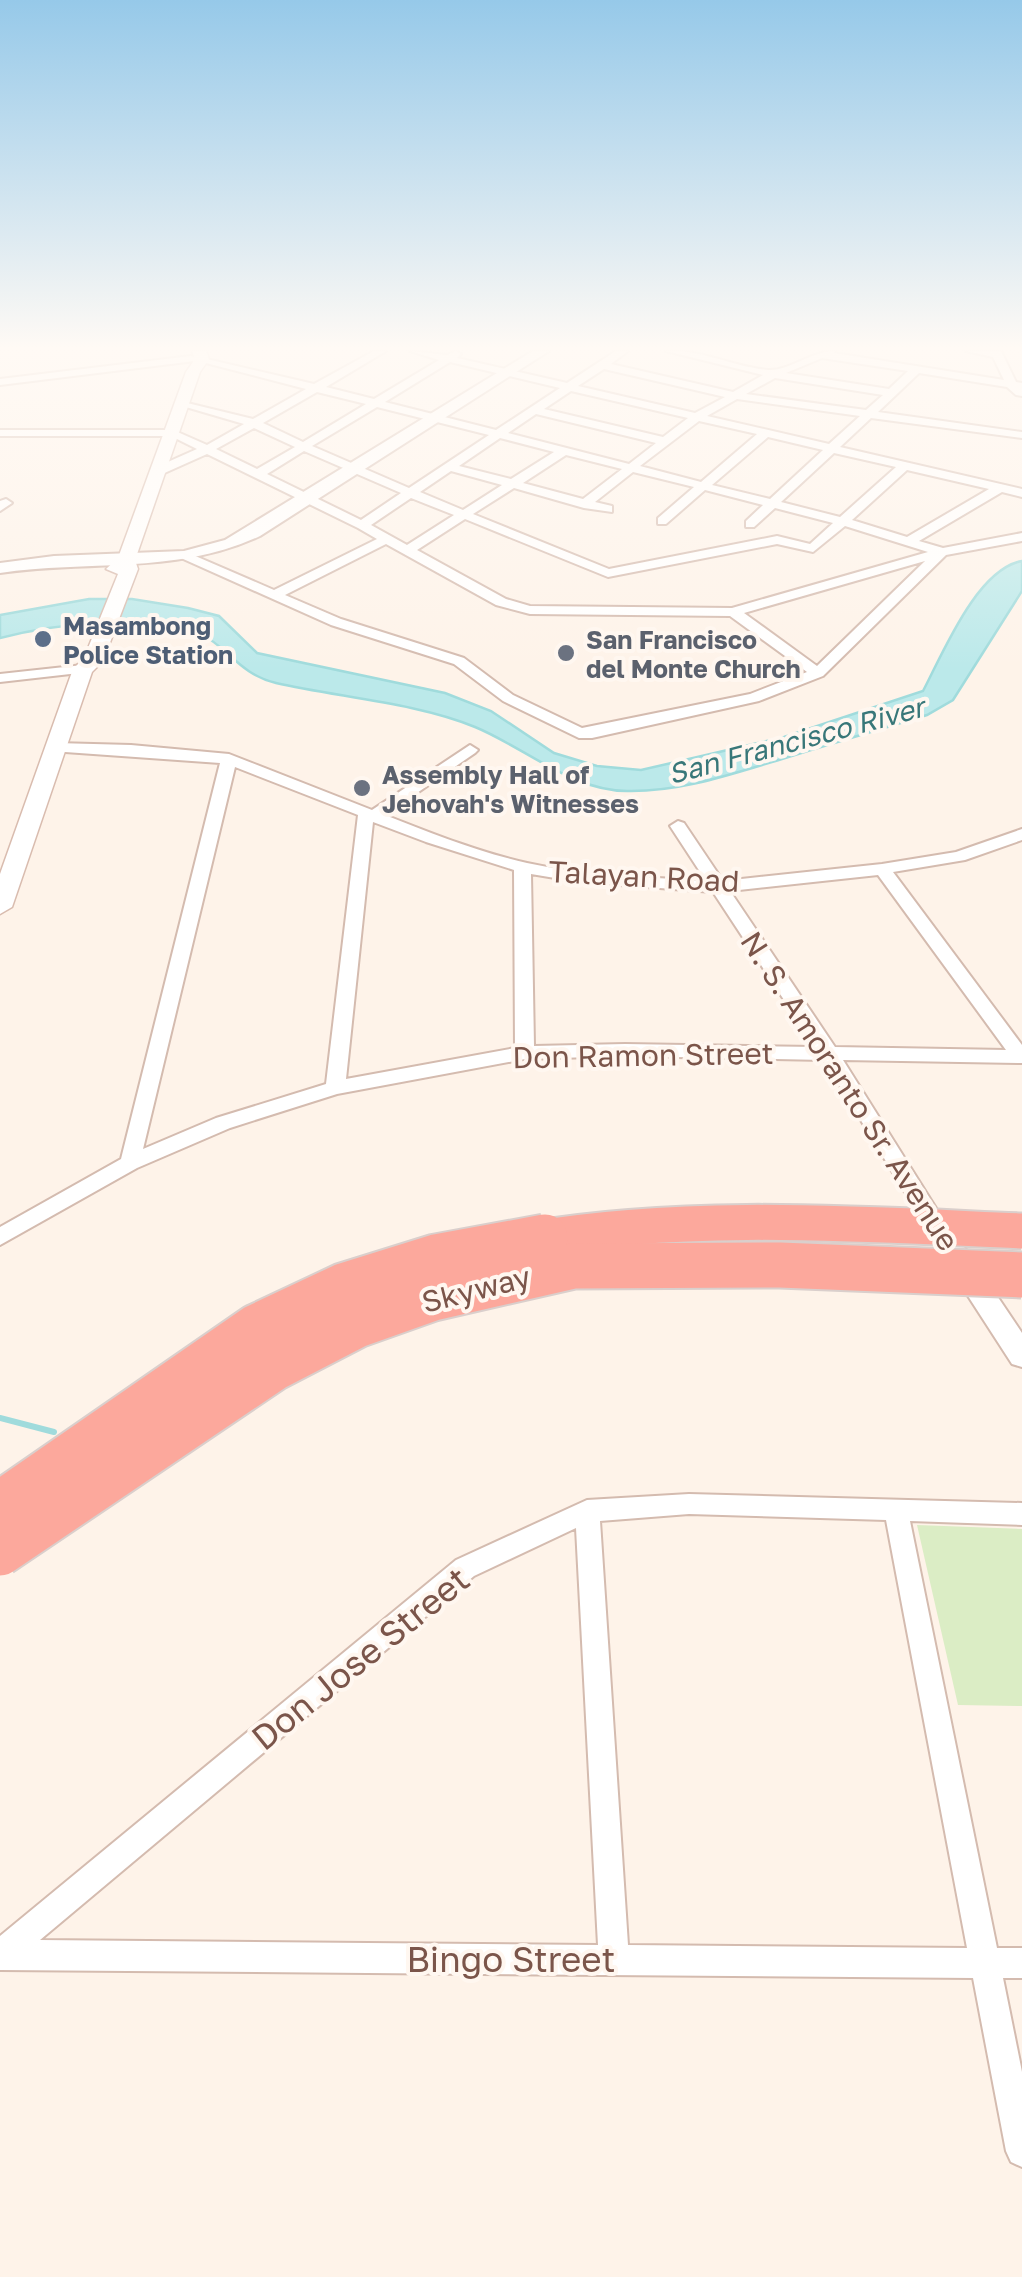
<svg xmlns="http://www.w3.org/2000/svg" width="1022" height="2277" font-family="'Golos Text',sans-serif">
	<rect width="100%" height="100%" fill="#fef3e9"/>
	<path fill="#dbedc5" d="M 917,1525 L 1022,1529 L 1022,1706 L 958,1705 Z"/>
	<path fill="#bbe9ea" stroke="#a0dbdc" stroke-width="2.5" d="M 1022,561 L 1022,591 L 953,700 L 927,715 C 878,730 830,744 782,759 C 731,774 681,792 627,791 C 572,791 524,747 475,727 C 418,703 337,697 276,683 C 239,674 229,648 201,634 C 154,611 50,625 0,638 L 0,615 L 89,599 L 132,599 L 188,608 L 219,616 L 257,653 L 445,693 L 491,711 L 554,753 L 597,766 L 641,770 L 784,737 L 923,691 C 943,653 977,569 1022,561 Z"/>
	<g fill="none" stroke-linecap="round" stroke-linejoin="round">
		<path stroke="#a0dbdc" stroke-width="6" d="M 0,1418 L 54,1432"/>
		<defs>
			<path id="minor" d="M 374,351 L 386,351 L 326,387 L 374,399 L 439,360 L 410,351 L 447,355 L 456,351 L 461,354 L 457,358 L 567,383 L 616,351 L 628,351 L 611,364 L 733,392 L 763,375 L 666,351 C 701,349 733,367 768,370 C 790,371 811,351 835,351 L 834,353 L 1004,380 L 993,357 L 966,351 L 1001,351 L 1016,382 L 1022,383 L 1022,396 L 1016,395 L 1007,387 L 919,373 L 878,412 L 1022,432 L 1022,438 L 871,418 L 840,447 L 1022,489 L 1022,497 L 1002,492 L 919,541 L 943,548 L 1022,533 L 1022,541 L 946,555 L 823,676 L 759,701 L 592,738 L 579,738 L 503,701 L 454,664 L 331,625 L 181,558 L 193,555 L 274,590 L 377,539 L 358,528 L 207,454 L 160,475 L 152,475 L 152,469 L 197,449 L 171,436 L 0,436 L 0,430 L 173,430 L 207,445 L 244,424 L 179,405 L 179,401 L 253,419 L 306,389 L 198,361 L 198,357 L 314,384 ZM 822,358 L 908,371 L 889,389 L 786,373 ZM 450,362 L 560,388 L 496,430 L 385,402 ZM 604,369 L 725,397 L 695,413 L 578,386 ZM 775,378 L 883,395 L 866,410 L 746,394 ZM 571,391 L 688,418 L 663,437 L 544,409 ZM 317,392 L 366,404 L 303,442 L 263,423 ZM 737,399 L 860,416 L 829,444 L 707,416 ZM 377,407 L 489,435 L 409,488 L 312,446 ZM 536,414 L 656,443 L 629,464 L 508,433 ZM 699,421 L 757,434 L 701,482 L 640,466 ZM 254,428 L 295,447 L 257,469 L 216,449 ZM 768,437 L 823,450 L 770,499 L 712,485 ZM 500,438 L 554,452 L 511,479 L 459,466 ZM 304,451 L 401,493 L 361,520 L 267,474 ZM 834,453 L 896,467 L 840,517 L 781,502 ZM 566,455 L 622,469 L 583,499 L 523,483 ZM 907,470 L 989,489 L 907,537 L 852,520 ZM 451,471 L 502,485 L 463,510 L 420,492 ZM 633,472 L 694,487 L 658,518 L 658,524 L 666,524 L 705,490 L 763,505 L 746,521 L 746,527 L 754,527 L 775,508 L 833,523 L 810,544 L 777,536 L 609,569 L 473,514 L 514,488 L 584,508 L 612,512 L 612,506 L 595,502 ZM 411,498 L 454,515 L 407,545 L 371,525 ZM 465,519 L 608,577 L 777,544 L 813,552 L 845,526 L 928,552 L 732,608 L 530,606 L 506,599 L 417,550 ZM 386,544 L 496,605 L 530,614 L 730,616 L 807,672 L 750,694 L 582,728 L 513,695 L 464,658 L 341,619 L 285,595 ZM 925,561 L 817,666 L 744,613 Z
				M 191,356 L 195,357 L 195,361 L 0,385 L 0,379 Z
				M 6,499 L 12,503 L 0,511 L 0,501 Z
				M 83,665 L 90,669 L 88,672 L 0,682 L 0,674 Z
				M 56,743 L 131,745 L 229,754 L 372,810 L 470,745 L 478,750 L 475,753 L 385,815 C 431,833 478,852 527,863 C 585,876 646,877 706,881 L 670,826 L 678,821 L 684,823 L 723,881 L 882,864 L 956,852 L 1022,829 L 1022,840 L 965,860 L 893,872 L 1022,1045 L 1022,1063 L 843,1060 L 946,1224 L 942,1230 L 928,1230 L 824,1060 L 625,1056 L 525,1059 L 337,1094 L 230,1128 L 137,1168 L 0,1245 L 0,1227 L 121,1159 L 220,763 L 51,751 L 51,745 ZM 235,767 L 358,815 L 326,1084 L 216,1118 L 143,1149 ZM 373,822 L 426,842 L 514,870 L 515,1048 L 346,1079 ZM 531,874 L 579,882 L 713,892 L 815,1047 L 625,1044 L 534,1046 ZM 878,875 L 1006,1050 L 835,1047 L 730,891 Z
				M 689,1494 L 1022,1503 L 1022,1525 L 910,1521 L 997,1948 L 1022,1948 L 1022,1978 L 1003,1978 L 1022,2072 L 1022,2167 L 1011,2162 L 1006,2151 L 973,1978 L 0,1970 L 0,1936 L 456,1560 L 587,1500 ZM 689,1514 L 886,1520 L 967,1948 L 628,1945 L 600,1521 ZM 576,1528 L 598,1945 L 40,1940 L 474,1576 Z"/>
			<path id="tertiary" d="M 533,351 L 549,351 L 260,536 C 178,575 87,560 0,573 L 0,563 L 54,556 L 184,551 L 225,540 Z
				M 935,1214 L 944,1217 L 1022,1333 L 1022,1367 L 1012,1364 L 926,1231 L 922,1224 L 926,1217 Z"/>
			<path id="secondary" d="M 192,351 L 206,351 L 209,359 L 200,372 L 135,560 L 138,569 L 103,661 L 92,672 L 12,907 L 0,914 L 0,874 L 73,669 L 84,658 L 118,574 L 106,569 L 118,558 L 186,372 L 195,359 Z"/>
		</defs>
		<use href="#minor" stroke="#d4bbaf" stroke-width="4"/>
		<use href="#tertiary" stroke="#d4bbaf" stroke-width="4"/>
		<use href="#secondary" stroke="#d9bcaf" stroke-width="3"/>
		<use href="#minor" fill="#fff" fill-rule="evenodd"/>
		<use href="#tertiary" fill="#fff" fill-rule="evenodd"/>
		<use href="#secondary" fill="#fff" fill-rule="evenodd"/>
		<defs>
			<path id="motorway-bridge-far1" d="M 526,1240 C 689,1212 858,1224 1022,1231"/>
			<path id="motorway-bridge" d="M 0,1504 L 256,1327 L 343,1286 L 436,1257 L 545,1237
				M 0,1553 L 274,1368 L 357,1325 L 433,1298 L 573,1266 L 780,1265 L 1022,1275"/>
		</defs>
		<use href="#motorway-bridge-far1" stroke="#dacfcc" stroke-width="39" stroke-linecap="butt"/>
		<use href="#motorway-bridge" stroke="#dacfcc" stroke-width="49" stroke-linecap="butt"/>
		<use href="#motorway-bridge-far1" stroke="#fca89c" stroke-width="35"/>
		<use href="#motorway-bridge" stroke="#fca89c" stroke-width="45"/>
	</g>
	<linearGradient id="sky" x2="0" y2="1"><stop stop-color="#96c9e9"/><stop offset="0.52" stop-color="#fffaf5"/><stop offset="1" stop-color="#fffaf5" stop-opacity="0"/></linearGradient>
	<rect width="1022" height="669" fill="url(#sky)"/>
	<circle fill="#5c6f8a" stroke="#fff7f0" stroke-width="4" cx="43" cy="639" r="10"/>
	<g fill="#6b7280" stroke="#fff7f0" stroke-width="4">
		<circle cx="566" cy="653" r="10"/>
		<circle cx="362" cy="788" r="10"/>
	</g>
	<g text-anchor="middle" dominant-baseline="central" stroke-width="8" stroke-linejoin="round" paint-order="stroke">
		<g font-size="25" font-weight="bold" fill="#4e5e75" stroke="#fff7f0" text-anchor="start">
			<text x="63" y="625">Masambong<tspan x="63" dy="29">Police Station</tspan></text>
		</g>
		<g font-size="25" font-weight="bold" fill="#5b616d" stroke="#fff7f0" text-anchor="start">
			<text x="586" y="639">San Francisco<tspan x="586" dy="29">del Monte Church</tspan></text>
			<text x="382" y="774">Assembly Hall of<tspan x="382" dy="29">Jehovah's Witnesses</tspan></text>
		</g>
		<g font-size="28" font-style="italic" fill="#387779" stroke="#fff7f0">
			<text transform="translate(796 740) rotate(-15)">San Francisco River</text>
		</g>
		<g font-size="30" fill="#7b554a" stroke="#fff7f0">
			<text transform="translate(644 876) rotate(3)">Talayan Road</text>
			<text transform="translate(643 1055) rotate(-1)">Don Ramon Street</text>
			<text transform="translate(850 1091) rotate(57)">N. S. Amoranto Sr. Avenue</text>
			<text transform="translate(476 1289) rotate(-14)">Skyway</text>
		</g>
		<g font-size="35" fill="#7b554a" stroke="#fff7f0">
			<text transform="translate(360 1658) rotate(-39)">Don Jose Street</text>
			<text x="511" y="1959">Bingo Street</text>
		</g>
	</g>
</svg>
